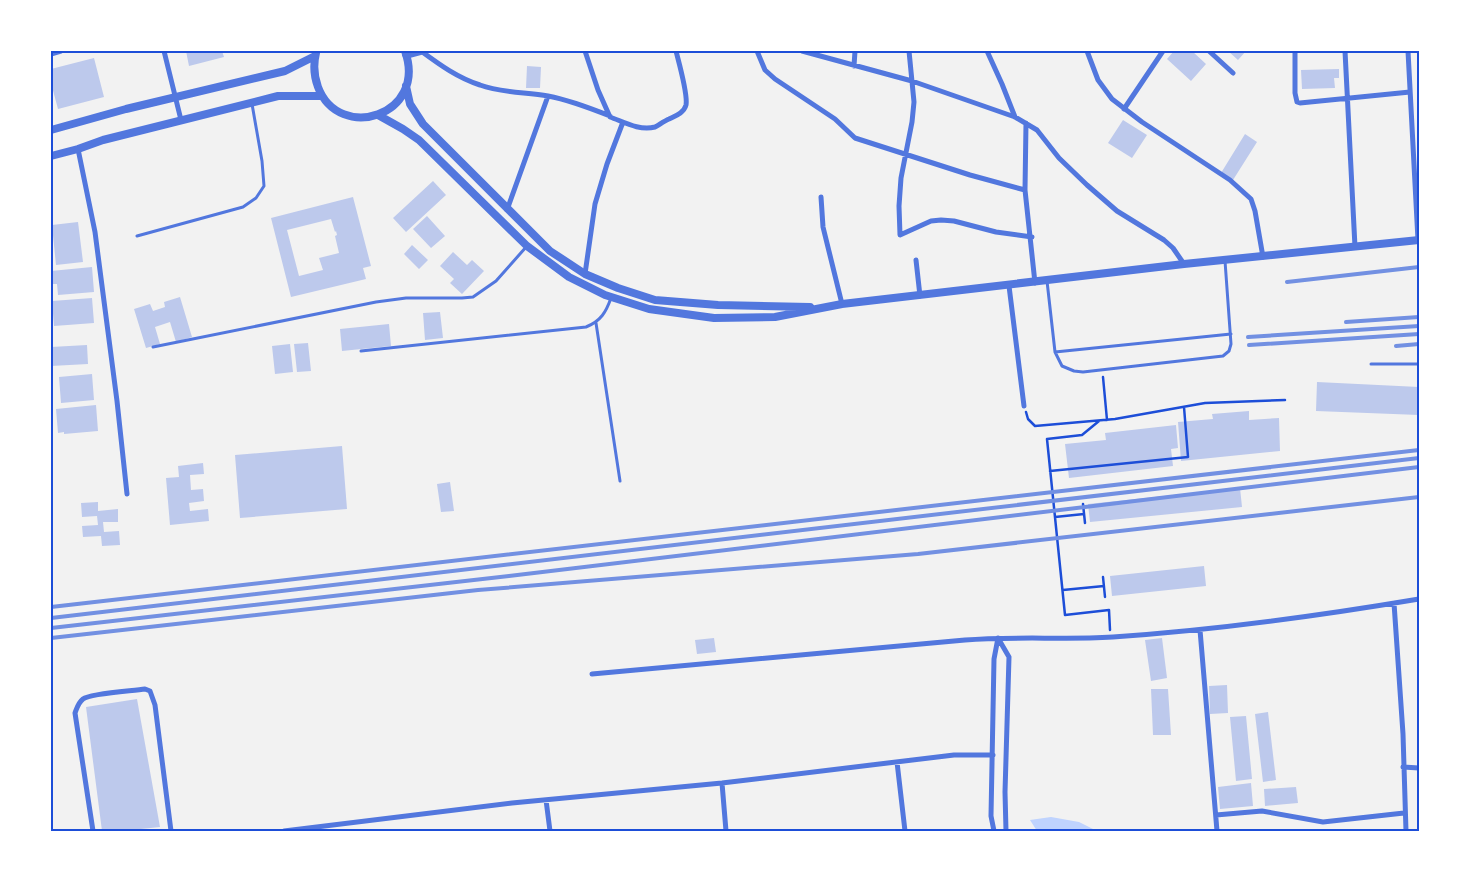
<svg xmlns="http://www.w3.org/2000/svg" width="1470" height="882" font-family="'Roboto Serif',serif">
	<rect width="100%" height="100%" fill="#f2f2f2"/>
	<path fill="#bfd3fe" d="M 1051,817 L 1079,822 L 1097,831 L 1037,831 L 1030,820 Z"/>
	<path fill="#bdc9ec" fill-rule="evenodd" d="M 186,51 L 222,51 L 224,57 L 189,66 Z
		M 1174,51 L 1192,51 L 1206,64 L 1191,81 L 1167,59 Z
		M 1228,51 L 1246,51 L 1238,60 Z
		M 94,58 L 104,97 L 58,109 L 51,83 L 51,69 Z
		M 527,66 L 541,67 L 540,88 L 526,88 Z
		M 1339,69 L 1339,78 L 1334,78 L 1335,88 L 1302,89 L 1301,70 Z
		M 1123,120 L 1147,135 L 1132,158 L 1108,143 Z
		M 1245,134 L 1257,142 L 1233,180 L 1221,173 Z
		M 433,181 L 446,195 L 406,232 L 393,218 Z
		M 353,197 L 371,266 L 363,268 L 366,279 L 291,297 L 271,218 ZM 331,219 L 335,232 L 336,231 L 337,235 L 335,236 L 339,253 L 319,258 L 323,270 L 299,276 L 287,230 Z
		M 427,216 L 445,236 L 431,248 L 413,229 Z
		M 78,222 L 83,262 L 56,265 L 52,225 Z
		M 412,245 L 428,260 L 419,269 L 404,254 Z
		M 453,252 L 467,265 L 472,260 L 484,271 L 462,294 L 450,283 L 454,279 L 440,266 Z
		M 92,267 L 94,292 L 58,295 L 57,284 L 52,284 L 51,271 Z
		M 180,297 L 192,337 L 176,342 L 170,322 L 155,327 L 160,344 L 146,348 L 134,309 L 150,304 L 153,311 L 165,307 L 164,302 Z
		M 92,298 L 94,323 L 54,326 L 52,301 Z
		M 440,312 L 443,338 L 425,340 L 423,313 Z
		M 389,324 L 391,346 L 342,351 L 340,329 Z
		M 308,343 L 311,371 L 297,372 L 294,344 Z
		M 290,344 L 293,372 L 275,374 L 272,346 Z
		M 87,345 L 88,364 L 51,366 L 51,347 Z
		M 92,374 L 94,400 L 61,403 L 59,377 Z
		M 1317,382 L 1419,387 L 1419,415 L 1316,411 Z
		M 96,405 L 98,431 L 64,434 L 64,432 L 58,433 L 56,409 Z
		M 1249,411 L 1249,420 L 1279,418 L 1280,451 L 1181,461 L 1178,422 L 1213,419 L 1212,414 Z
		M 1176,425 L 1178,448 L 1171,449 L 1173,466 L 1069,478 L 1065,444 L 1106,440 L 1105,433 Z
		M 342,446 L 347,509 L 240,518 L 235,455 Z
		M 203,463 L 204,474 L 190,475 L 191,490 L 203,489 L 204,501 L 189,503 L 190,511 L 208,509 L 209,521 L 170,525 L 166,478 L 179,477 L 178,466 Z
		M 450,482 L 454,511 L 441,512 L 437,484 Z
		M 1240,488 L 1242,507 L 1090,522 L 1088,504 Z
		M 98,502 L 98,511 L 118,509 L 118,522 L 103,522 L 104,532 L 119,531 L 120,545 L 102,546 L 101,536 L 83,537 L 82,526 L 98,525 L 97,516 L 82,517 L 81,503 Z
		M 1204,566 L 1206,586 L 1112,596 L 1110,576 Z
		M 714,638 L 716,652 L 697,654 L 695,640 Z
		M 1162,638 L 1167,678 L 1151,681 L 1145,640 Z
		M 1227,685 L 1228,713 L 1210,714 L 1209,686 Z
		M 1151,689 L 1168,689 L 1171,735 L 1153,735 Z
		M 137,699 L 160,827 L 122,831 L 102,831 L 86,707 Z
		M 1268,712 L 1276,780 L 1263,782 L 1255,714 Z
		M 1246,716 L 1252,779 L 1236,781 L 1230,717 Z
		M 1251,783 L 1253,806 L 1220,809 L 1218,787 Z
		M 1296,787 L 1298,803 L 1265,806 L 1264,789 Z"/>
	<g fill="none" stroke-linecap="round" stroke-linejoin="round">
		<path stroke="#1d4ed8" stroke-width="2.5" d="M 1103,377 L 1107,420
			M 1026,412 L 1028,419 L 1035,426 L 1115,419 L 1205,403 L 1285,400
			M 1099,421 L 1082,435 L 1047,439 L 1065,615 L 1109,610 L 1110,630
			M 1050,471 L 1188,457 L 1184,407
			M 1083,504 L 1085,523
			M 1055,517 L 1084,514
			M 1103,577 L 1105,597
			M 1063,590 L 1104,586"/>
		<path stroke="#5277de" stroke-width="3" d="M 137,236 L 243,207 L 256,198 L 264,186 L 262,161 L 252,104
			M 1047,281 L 1055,352 L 1062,366 L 1074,371 L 1083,372 L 1223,356 L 1229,351 L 1231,344 L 1225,261
			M 596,323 L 620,481
			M 153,347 L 376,302 L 406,298 L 462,298 L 473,297 L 496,281 L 527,246
			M 361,351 L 586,327 C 601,321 606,312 611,298
			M 1055,352 L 1231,334
			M 1371,364 L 1419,364"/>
		<path stroke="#5277de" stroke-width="5" d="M 164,51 L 181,120
			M 421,51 C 440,65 458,78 480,85 C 502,93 526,92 548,96 C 569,100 590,108 610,116
			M 585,51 L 598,90 L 610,117 C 624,122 639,131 655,127 C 659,125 664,121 669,119 C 675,116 684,113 686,105 C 688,94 679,63 676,51
			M 757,51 L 765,70 L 775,79 L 835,119 L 855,138 L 970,175 L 1025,190
			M 802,51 L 912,81 L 1015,117 L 1037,130 L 1059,158 L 1087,185 L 1117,211 L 1164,240 L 1173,248 L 1184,264
			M 909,51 L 914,102 L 912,122 L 901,178 L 899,206 L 900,235 L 931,221 L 941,220 L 954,221 L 996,232 L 1032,237
			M 987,51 L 1002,84 L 1015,117
			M 1087,51 L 1098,80 L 1112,99 L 1142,122 L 1230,180 L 1251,199 L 1255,211 L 1263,257
			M 1209,51 L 1233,73
			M 1295,51 L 1295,93 L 1297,102 L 1300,103 L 1410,92
			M 1345,51 L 1355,247
			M 1408,51 L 1418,240
			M 51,54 L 61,51
			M 854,66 L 855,51
			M 1124,109 L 1163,51
			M 1026,123 L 1025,190 L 1035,283
			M 78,149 L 95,232 L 117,401 L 127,494
			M 821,197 L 823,227 L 842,304
			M 507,210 L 548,96
			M 916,260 L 920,296
			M 585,274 L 595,204 L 607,164 L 623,122
			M 1009,286 L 1024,406
			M 1394,603 L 1403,734 L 1406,831
			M 1200,630 L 1217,831
			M 998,638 L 1009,657 L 1005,792 L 1006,831
			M 592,674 L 965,640 C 1015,636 1064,640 1113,637 C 1216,630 1318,616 1419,599
			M 897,762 L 905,831
			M 1403,767 L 1419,768
			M 722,783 L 726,831
			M 546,800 L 550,831
			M 1216,815 L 1262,811 L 1323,822 L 1404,813
			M 93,831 L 75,713 C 77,708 78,703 83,699 C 91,693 132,691 145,689 L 150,691 L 155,705 L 171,831
			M 284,831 L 512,803 L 722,783 L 954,755 L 993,755
			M 994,831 L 991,816 L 994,659 L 998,638"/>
		<path stroke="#5277de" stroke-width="8" d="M 316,53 C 313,65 314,76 318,87 C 339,143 428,116 405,51
			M 406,55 L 421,51
			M 406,86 L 410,104 L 423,124 L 550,251 L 585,274 L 618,288 L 655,300 L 718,305 L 810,307
			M 378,115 L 403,129 L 419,140 L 527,246 L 569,277 L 605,295 L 649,309 L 714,318 L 775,317 L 842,304 L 1184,264 L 1419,240
			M 51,130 L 126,109 L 285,71 L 315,56
			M 51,156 L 78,149 L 103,140 L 278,96 L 321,96"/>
		<path stroke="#7290e2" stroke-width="4" d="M 1287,282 L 1419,267
			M 1346,322 L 1419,317
			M 1248,337 L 1419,326
			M 1249,345 L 1419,334
			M 1396,346 L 1419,344
			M 51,607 L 1419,450
			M 51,618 L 1419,458
			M 51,628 L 509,576 L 1419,467
			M 51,638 L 478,590 L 918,554 L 1419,497"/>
	</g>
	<rect width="1470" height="882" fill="none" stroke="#ffffff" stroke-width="105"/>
	<rect x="52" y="52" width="1366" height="778" fill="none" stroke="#1d4ed8" stroke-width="2"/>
</svg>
